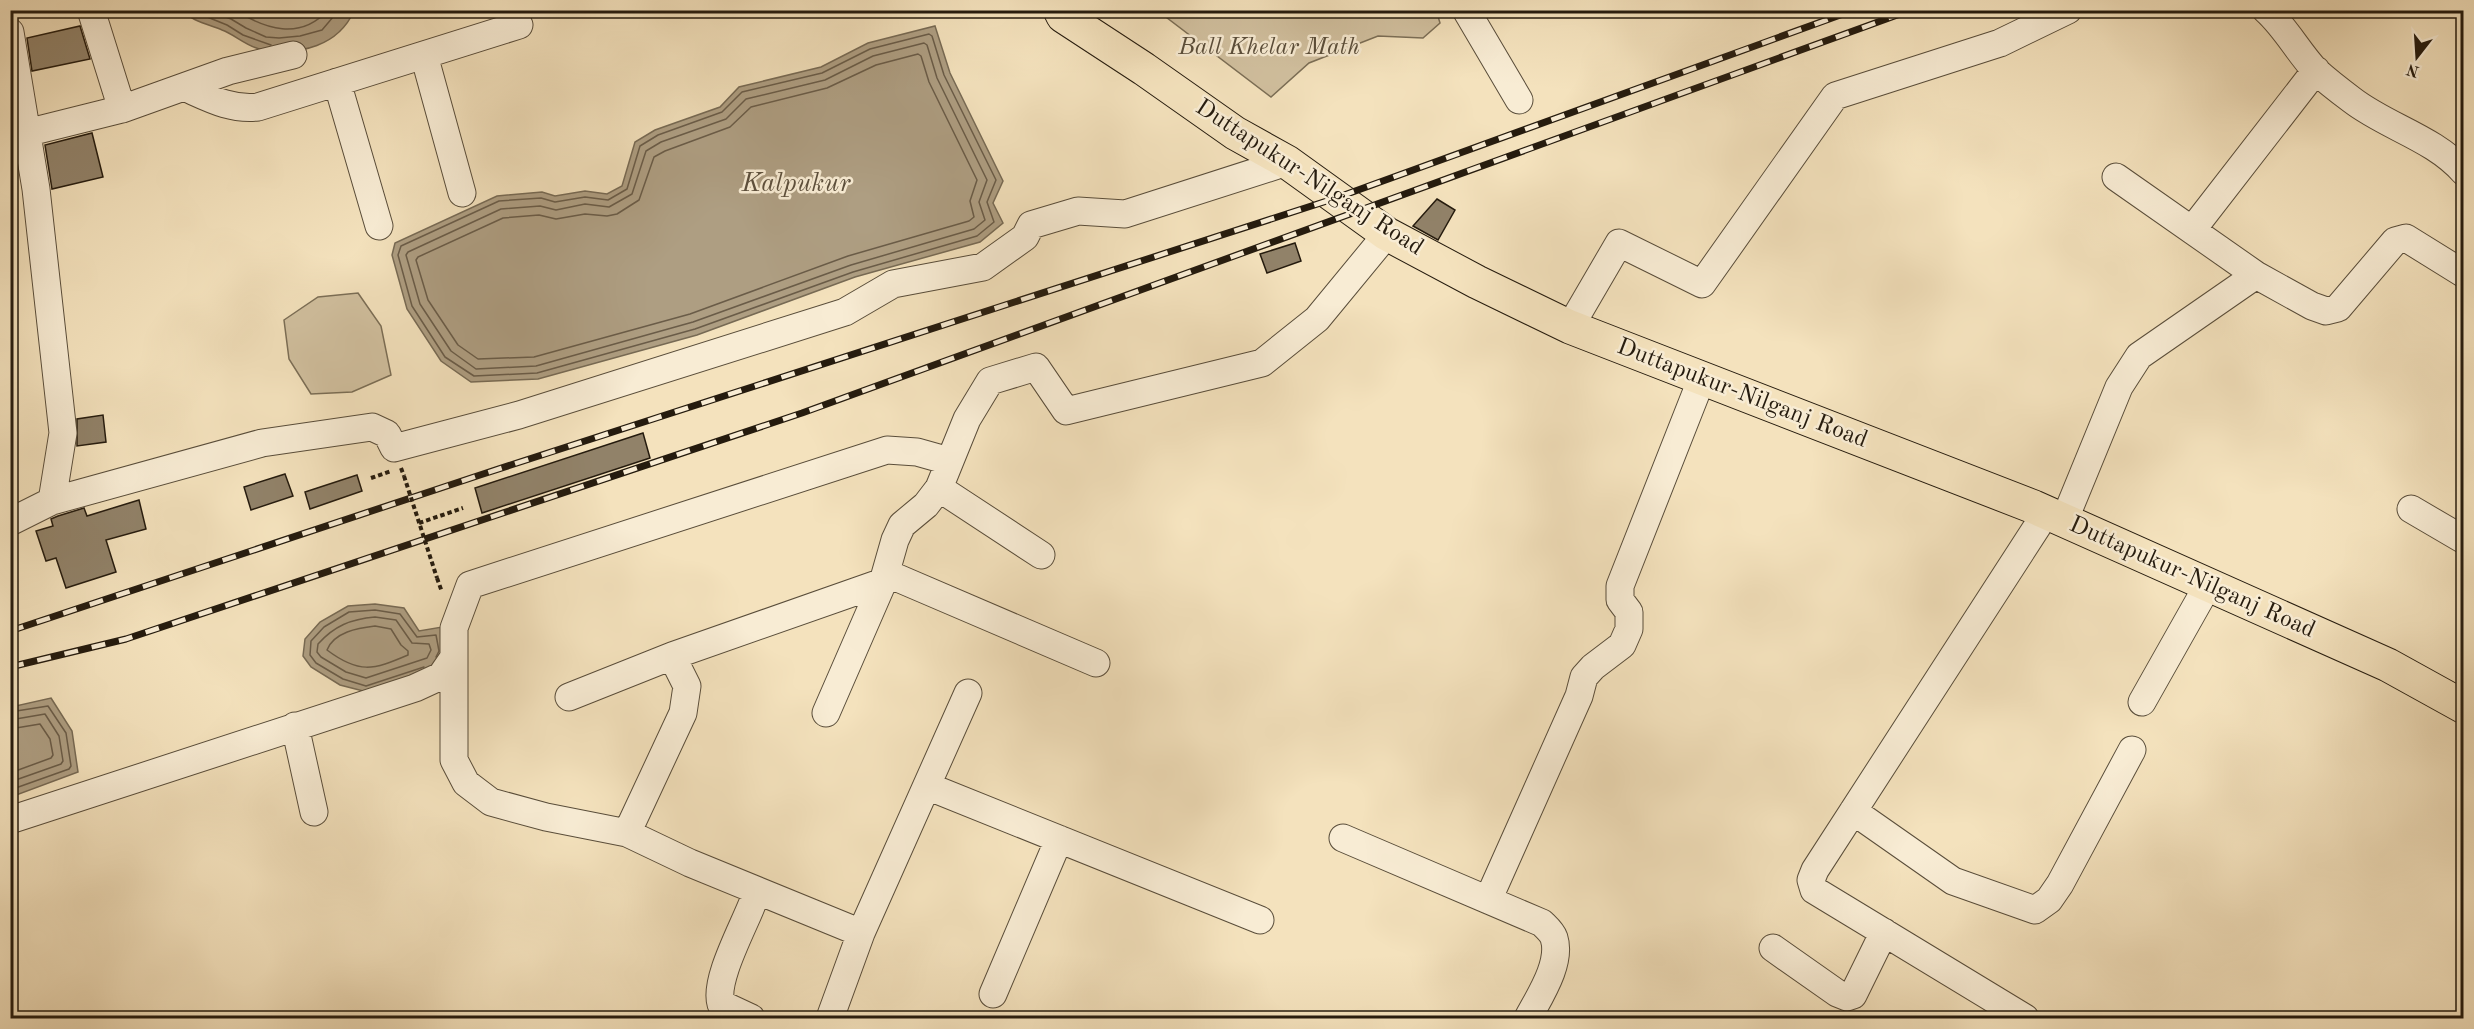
<svg xmlns="http://www.w3.org/2000/svg" width="2474" height="1029" font-family="'Old Standard TT',serif">
	<rect width="100%" height="100%" fill="#f4e2bd"/>
	<filter id="stains"><feTurbulence type="fractalNoise" baseFrequency=".00333" numOctaves="4"/><feColorMatrix values="0 0 0 0 .2 0 0 0 0 .09 0 0 0 0 .02 0 0 0 .5 -.17"/></filter>
	<radialGradient id="worn" r=".72"><stop offset=".6" stop-color="#630" stop-opacity="0"/><stop offset="1" stop-color="#630" stop-opacity=".3"/></radialGradient>
	<path fill="#d1c09f" stroke="#7b6e56" stroke-width="1.5" d="M 1158,11 L 1428,11 L 1437,13 L 1440,23 L 1423,38 L 1378,36 L 1309,63 L 1271,97 Z
		M 358,293 L 381,326 L 391,375 L 352,392 L 311,394 L 289,359 L 284,320 L 318,297 Z"/>
	<path fill="#ae9e82" stroke="#776a54" stroke-width="1.5" d="M 181,11 L 354,11 C 338,46 301,55 264,50 C 248,48 236,35 222,30 C 207,24 193,21 181,11 Z
		M 935,26 L 950,73 L 1003,181 L 993,203 L 1003,223 L 980,242 L 855,277 L 697,335 L 538,379 L 471,382 L 441,361 L 407,309 L 392,255 L 395,243 L 497,196 L 542,192 L 555,196 L 585,191 L 607,194 L 622,186 L 635,142 L 655,130 L 720,107 L 739,87 L 821,67 L 868,43 Z
		M 375,604 L 404,608 L 419,631 L 442,627 L 445,653 L 435,670 L 367,692 L 340,685 L 311,667 L 303,656 L 305,639 L 320,622 L 348,606 Z
		M 51,698 L 72,731 L 78,772 L 11,797 L 11,707 Z"/>
	<g fill="none" stroke-linecap="round" stroke-linejoin="round">
		<path stroke="#6a5c48" stroke-width="1.5" d="M 190,10 L 227,25 L 243,35 L 271,45
			M 207,10 L 231,19 L 246,28 L 266,37 L 279,38 L 300,36 L 322,30 L 339,10
			M 235,10 C 265,29 300,41 328,10
			M 929,34 L 932,36 L 944,75 L 996,180 L 987,202 L 994,222 L 977,236 L 853,272 L 695,329 L 537,373 L 474,376 L 445,357 L 412,306 L 398,255 L 401,246 L 499,201 L 541,198 L 555,202 L 585,197 L 608,200 L 627,189 L 640,146 L 658,135 L 722,112 L 742,92 L 822,73 L 870,49 Z
			M 924,43 L 927,45 L 937,78 L 987,180 L 979,202 L 985,220 L 974,229 L 851,265 L 693,322 L 536,366 L 476,369 L 451,351 L 420,304 L 406,255 L 408,252 L 501,209 L 540,206 L 556,210 L 585,204 L 609,207 L 632,194 L 646,151 L 661,142 L 726,119 L 746,99 L 825,80 L 873,56 Z
			M 918,54 L 921,56 L 929,82 L 977,180 L 970,201 L 974,217 L 969,221 L 848,256 L 690,314 L 534,357 L 478,359 L 458,345 L 428,300 L 416,260 L 418,257 L 503,218 L 539,215 L 556,219 L 585,214 L 607,216 L 617,214 L 639,200 L 654,157 L 665,151 L 730,127 L 751,107 L 827,88 L 876,65 Z
			M 375,617 L 396,620 L 412,643 L 429,644 L 431,650 L 427,658 L 366,678 L 346,672 L 321,657 L 317,652 L 318,644 C 334,626 351,619 375,617 Z
			M 375,626 L 391,629 L 401,645 L 408,651 L 408,655 C 373,670 359,674 327,650 C 334,632 358,628 375,626 Z
			M 424,667 L 366,686 L 343,679 L 316,663 L 310,655 L 311,641 L 324,627 L 349,612 L 375,610 L 400,614 L 417,637 L 436,635 L 439,651 L 436,657
			M 10,712 L 48,706 L 66,733 L 71,766 L 69,769 L 10,790
			M 10,720 L 45,714 L 59,736 L 63,761 L 61,764 L 10,782
			M 10,729 L 40,724 L 50,739 L 53,755 L 51,758 L 10,773"/>
	</g>
	<path fill="#918269" stroke="#251b0e" stroke-width="1.5" d="M 80,26 L 90,59 L 32,71 L 27,38 Z
		M 92,133 L 103,177 L 52,189 L 45,145 Z
		M 1437,199 L 1455,210 L 1438,240 L 1413,226 Z
		M 1295,243 L 1301,261 L 1267,273 L 1260,254 Z
		M 103,415 L 106,442 L 77,446 L 77,419 Z
		M 643,433 L 650,458 L 482,513 L 475,488 Z
		M 285,474 L 293,496 L 251,510 L 244,487 Z
		M 357,475 L 362,491 L 310,509 L 305,492 Z
		M 139,500 L 146,529 L 106,540 L 116,572 L 66,588 L 56,558 L 46,561 L 36,531 L 53,526 L 51,519 L 58,516 L 84,508 L 87,516 Z"/>
	<g fill="none" stroke-linecap="round" stroke-linejoin="round">
		<defs>
			<path id="minor" d="M 91,10 L 122,109
				M 1466,10 L 1519,100
				M 2266,10 C 2286,28 2298,52 2316,71 C 2327,81 2340,91 2352,100 C 2387,127 2434,138 2464,172
				M 10,32 L 36,189 L 63,433 L 52,501 L 10,522
				M 424,55 L 462,193
				M 337,82 L 379,226
				M 184,87 C 209,98 230,110 258,107 L 519,25
				M 26,133 L 122,109 L 228,71 L 293,55
				M 2116,177 L 2256,275 L 2312,306 L 2326,311 L 2338,308 L 2395,241 L 2406,238 L 2464,274
				M 2192,230 L 2316,70
				M 1570,327 L 1619,243 L 1702,284 L 1835,96 L 2000,43 L 2068,10
				M 939,488 L 1041,555
				M 52,501 L 262,443 L 372,427 L 387,434 L 394,448 L 519,415 L 845,312 L 893,284 L 983,267 L 1025,237 L 1031,225 L 1078,211 L 1125,214 L 1287,162
				M 2411,509 L 2464,540
				M 2064,521 L 2119,387 L 2139,356 L 2256,275
				M 886,573 L 1096,663
				M 454,657 L 454,760 L 466,783 L 491,802 L 546,817 L 627,833 L 690,863 L 861,933 L 830,1018
				M 569,697 L 672,656 L 883,582
				M 2142,702 L 2208,585
				M 826,713 L 883,582 L 895,540 L 902,525 L 926,505 L 939,488 L 967,419 L 990,381 L 1036,367 L 1066,411 L 1262,363 L 1317,319 L 1387,234
				M 295,726 L 314,812
				M 927,786 L 1260,920
				M 1853,811 L 1953,881 L 2035,910 L 2049,900 L 2060,884 L 2132,750
				M 10,820 L 415,688 L 441,676 L 454,657 L 454,628 L 470,585 L 887,450 L 917,452 L 949,461
				M 627,833 L 683,713 L 687,686 L 672,656
				M 1343,838 L 1542,923 C 1546,927 1552,932 1554,938 C 1562,963 1539,997 1528,1018
				M 1488,900 L 1579,696 L 1584,677 L 1593,667 L 1622,645 L 1629,629 L 1629,612 L 1620,600 L 1620,586 L 1702,378
				M 861,933 L 968,693
				M 1773,948 L 1837,993 L 1847,997 L 1853,995 L 1884,932
				M 993,994 L 1059,839
				M 751,1018 L 721,1004 C 713,978 749,918 757,891
				M 2025,1018 L 1814,890 L 1811,880 L 1815,870 L 2046,513"/>
			<path id="major" d="M 1060,10 L 1063,16 L 1144,69 L 1235,133 L 1287,162 L 1387,234 L 1477,282 L 1570,327 L 2034,507 L 2388,665 L 2464,707"/>
		</defs>
		<use href="#minor" stroke="#594d3a" stroke-width="29"/>
		<use href="#major" stroke="#251b0e" stroke-width="35"/>
		<path stroke="#251b0e" stroke-width="4" stroke-dasharray="4.5 3" stroke-linecap="butt" d="M 401,468 L 404,476
			M 371,478 L 391,471
			M 419,523 L 463,508
			M 437,578 L 442,592"/>
		<use href="#minor" stroke="#f8ecd4" stroke-width="27"/>
		<use href="#major" stroke="#f4e2bd" stroke-width="33"/>
		<defs>
			<path id="rail" d="M 10,631 L 480,475 L 1336,198 L 1854,10
				M 10,667 L 126,639 L 802,413 L 1911,10"/>
		</defs>
		<use href="#rail" stroke="#251b0e" stroke-width="7"/>
		<use href="#rail" stroke="#f8ecd4" stroke-width="4.5" stroke-dasharray="14" stroke-linecap="butt"/>
		<path stroke="#251b0e" stroke-width="4" stroke-dasharray="4.5 3" stroke-linecap="butt" d="M 404,476 L 437,578"/>
	</g>
	<g text-anchor="middle" dominant-baseline="central" stroke-width="5" stroke-linejoin="round" paint-order="stroke">
		<g font-size="24" font-style="italic" fill="#594d3a" stroke="#f8ecd4">
			<text x="1269" y="48">Ball Khelar Math</text>
		</g>
		<g font-size="24" fill="#251b0e" stroke="#f8ecd4">
			<text transform="translate(1309 178) rotate(33)">Duttapukur-Nilganj Road</text>
			<text transform="translate(1742 394) rotate(21)">Duttapukur-Nilganj Road</text>
			<text transform="translate(2192 578) rotate(24)">Duttapukur-Nilganj Road</text>
		</g>
		<g font-size="26" font-style="italic" fill="#5c4f3c" stroke="#f8ecd4">
			<text x="796" y="184">Kalpukur</text>
		</g>
	</g>
	<rect width="2474" height="1029" fill="none" stroke="#f4e2bd" stroke-width="36"/>
	<rect x="12" y="12" width="2450" height="1005" fill="none" stroke="#251b0e" stroke-width="3"/>
	<rect x="18" y="18" width="2438" height="993" fill="none" stroke="#251b0e" stroke-width="1.5"/>
	<g transform="translate(2417 57) rotate(197)" stroke="#f8ecd4" stroke-width="4.5" paint-order="stroke">
	<path d="M0-4.5L10 22L0 15L-10 22Z" fill="#251b0e"/>
	<text y="-9" font-size="16" font-weight="bold" text-anchor="middle" fill="#251b0e">N</text>
	</g>
	<rect width="100%" height="100%" filter="url(#stains)"/>
	<rect width="100%" height="100%" fill="url(#worn)"/>
</svg>
